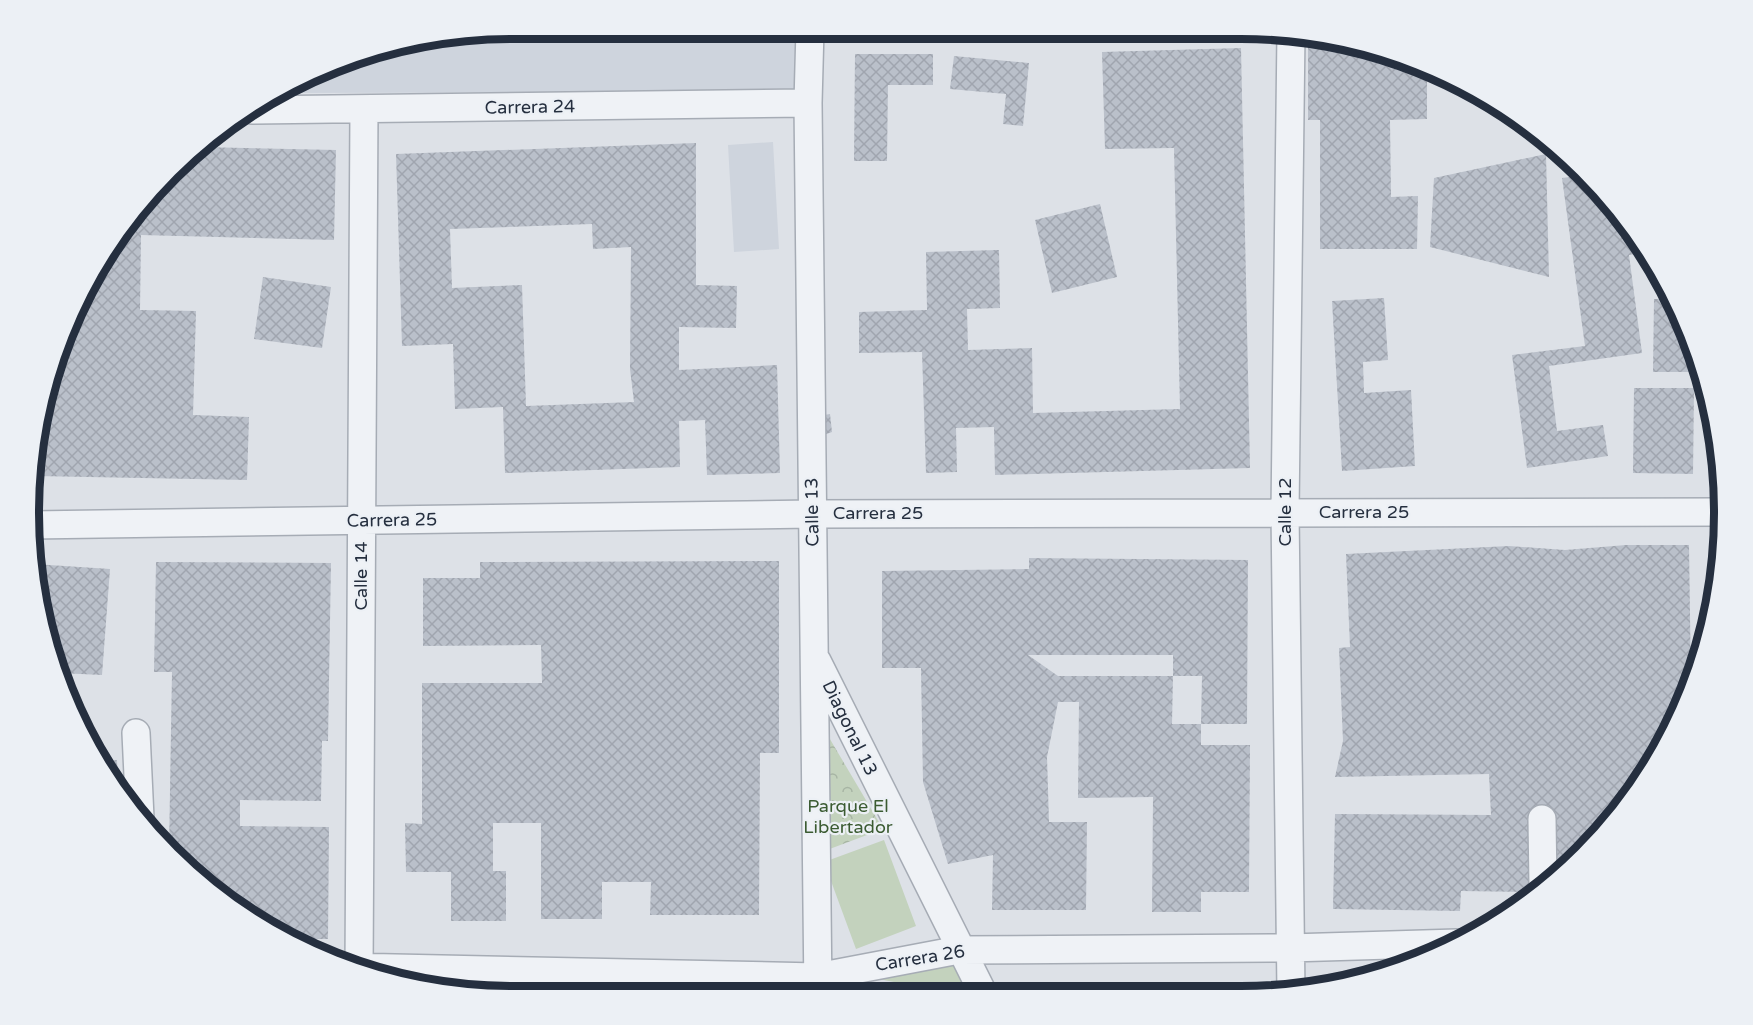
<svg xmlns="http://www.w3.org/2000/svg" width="1753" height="1025" font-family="'Varela Round',sans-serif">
	<defs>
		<pattern id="park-crowns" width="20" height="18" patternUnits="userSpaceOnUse" patternTransform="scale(1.5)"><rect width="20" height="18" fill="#c3d2bd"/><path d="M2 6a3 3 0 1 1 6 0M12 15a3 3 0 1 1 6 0" fill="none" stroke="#a7b5a4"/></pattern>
		<pattern id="building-cross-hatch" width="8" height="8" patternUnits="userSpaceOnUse" patternTransform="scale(1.5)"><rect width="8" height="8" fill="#bac0ca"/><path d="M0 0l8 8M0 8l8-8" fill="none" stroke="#a0a5af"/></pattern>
	</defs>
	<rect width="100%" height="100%" fill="#dde1e7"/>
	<path fill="#ced4dd" d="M 512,29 L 805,29 L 806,92 L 284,93 L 357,54 Z
		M 773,142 L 779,249 L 734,252 L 728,145 Z"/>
	<path fill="#c3d2bd" d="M 884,840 L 916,926 L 856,949 L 824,862 Z
		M 960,960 L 978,995 L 920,995 L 919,987 L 859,975 Z
		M 504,986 L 655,988 L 644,995 L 505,995 Z"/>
	<path fill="url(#park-crowns)" d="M 824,729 L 883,829 L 827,850 Z"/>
	<path fill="url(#building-cross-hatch)" fill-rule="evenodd" d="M 1308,43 L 1338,43 L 1396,54 L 1427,70 L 1427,119 L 1390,120 L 1391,197 L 1418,196 L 1417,249 L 1320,249 L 1320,120 L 1308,120 Z
		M 1241,48 L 1250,468 L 995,475 L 994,427 L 956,428 L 957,472 L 926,473 L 922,352 L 859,353 L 859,312 L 927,310 L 926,252 L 999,250 L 1000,308 L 967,309 L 968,350 L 1032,348 L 1033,413 L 1180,409 L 1174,148 L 1105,149 L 1102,52 Z
		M 855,54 L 933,54 L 933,85 L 888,85 L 887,161 L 854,161 Z
		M 954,56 L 1029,63 L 1023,126 L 1003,124 L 1006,94 L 950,89 Z
		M 696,143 L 696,285 L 737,286 L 736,328 L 679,327 L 679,370 L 777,365 L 780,473 L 707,475 L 705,420 L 679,421 L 680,467 L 505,473 L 503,407 L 455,409 L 453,344 L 402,346 L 396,154 ZM 592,224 L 593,249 L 631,247 L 630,369 L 634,402 L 526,406 L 522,285 L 452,288 L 450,229 Z
		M 201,147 L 336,150 L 334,240 L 141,235 L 140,310 L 196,311 L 193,415 L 249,417 L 247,480 L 36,476 L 45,387 L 81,309 L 88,309 L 88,292 L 110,243 Z
		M 1546,154 L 1549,277 L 1430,247 L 1434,178 Z
		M 1586,175 L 1643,243 L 1648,253 L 1629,255 L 1642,353 L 1549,366 L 1557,431 L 1603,425 L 1608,456 L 1527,468 L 1512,355 L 1585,346 L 1562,178 Z
		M 1100,204 L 1117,277 L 1052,293 L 1035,220 Z
		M 263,277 L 331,287 L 322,348 L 254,339 Z
		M 1384,298 L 1388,360 L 1363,362 L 1364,393 L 1411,390 L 1415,466 L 1342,471 L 1332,301 Z
		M 1654,299 L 1673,299 L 1688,327 L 1692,343 L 1692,372 L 1653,372 Z
		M 1634,388 L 1694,388 L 1693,474 L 1633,473 Z
		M 830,414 L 832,432 L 818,437 L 818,416 Z
		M 1626,545 L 1689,545 L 1691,685 L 1688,697 L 1643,781 L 1619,811 L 1607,810 L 1607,825 L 1582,855 L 1532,892 L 1461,891 L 1460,911 L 1333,909 L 1335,814 L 1491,815 L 1489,774 L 1335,777 L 1343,741 L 1339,648 L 1350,647 L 1346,554 L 1509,546 L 1565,550 Z
		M 1029,558 L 1248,560 L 1247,724 L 1201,724 L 1201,745 L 1250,745 L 1249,892 L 1201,892 L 1201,912 L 1152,912 L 1153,797 L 1078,798 L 1079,702 L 1058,702 L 1047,757 L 1049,822 L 1087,822 L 1086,910 L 992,910 L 993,855 L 948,864 L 923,782 L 921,668 L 882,668 L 882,571 L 1029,569 ZM 1028,655 L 1173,655 L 1173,676 L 1058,676 ZM 1173,676 L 1202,676 L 1201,724 L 1172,724 Z
		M 779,561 L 779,753 L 760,753 L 759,915 L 650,915 L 651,882 L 602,882 L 602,919 L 541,919 L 541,823 L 493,823 L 493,871 L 506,871 L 506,921 L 451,921 L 451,872 L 406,872 L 405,823 L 422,824 L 422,683 L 542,683 L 541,645 L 423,646 L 423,578 L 480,578 L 480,562 Z
		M 156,562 L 331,563 L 328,741 L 322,741 L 321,801 L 240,800 L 240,826 L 329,827 L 328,939 L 292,939 L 244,915 L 169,850 L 172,672 L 154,672 Z
		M 34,564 L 110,569 L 102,675 L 59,673 L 54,651 L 56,623 L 48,622 Z
		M 117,760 L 118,783 L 105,761 Z"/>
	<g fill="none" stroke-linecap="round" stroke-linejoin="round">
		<defs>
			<path id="street" d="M 810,29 L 808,103 L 818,995
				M 1291,33 L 1285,512 L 1291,992
				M 252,110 L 808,103
				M 31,525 L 812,514 L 1724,512
				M 817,661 L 984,995
				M 136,733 L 140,818
				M 1542,819 L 1543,885
				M 349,967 L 817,977 L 959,950 L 1290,948 L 1457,943
				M 359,971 L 364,109"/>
		</defs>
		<use href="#street" stroke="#a6acb5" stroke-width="30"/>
		<use href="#street" stroke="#eff2f6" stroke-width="27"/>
	</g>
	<g text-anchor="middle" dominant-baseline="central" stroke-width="4.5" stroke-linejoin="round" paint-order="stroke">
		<g font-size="18" fill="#252f3f" stroke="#ecf0f5">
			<text transform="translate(530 107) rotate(-1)">Carrera 24</text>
			<text transform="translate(812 512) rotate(-91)">Calle 13</text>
			<text transform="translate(1285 512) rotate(-90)">Calle 12</text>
			<text x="1364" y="512">Carrera 25</text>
			<text x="878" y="513">Carrera 25</text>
			<text transform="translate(392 520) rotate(-1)">Carrera 25</text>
			<text transform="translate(361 576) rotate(-90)">Calle 14</text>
			<text transform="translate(850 728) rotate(64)">Diagonal 13</text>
			<text transform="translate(920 958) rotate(-9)">Carrera 26</text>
		</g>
		<g font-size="18" fill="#3b5b32" stroke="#ecf0f5">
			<text x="848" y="806">Parque El<tspan x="848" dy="21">Libertador</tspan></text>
		</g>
	</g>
	<path d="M0 0H1753V1025H0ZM512 39H1241A473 473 0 0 1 1714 512V513A473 473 0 0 1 1241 986H512A473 473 0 0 1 39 513V512A473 473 0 0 1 512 39Z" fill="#ecf0f5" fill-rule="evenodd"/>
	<path fill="none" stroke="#252f3f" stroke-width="8" d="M512 39H1241A473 473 0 0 1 1714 512V513A473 473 0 0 1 1241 986H512A473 473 0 0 1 39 513V512A473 473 0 0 1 512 39Z"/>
</svg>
